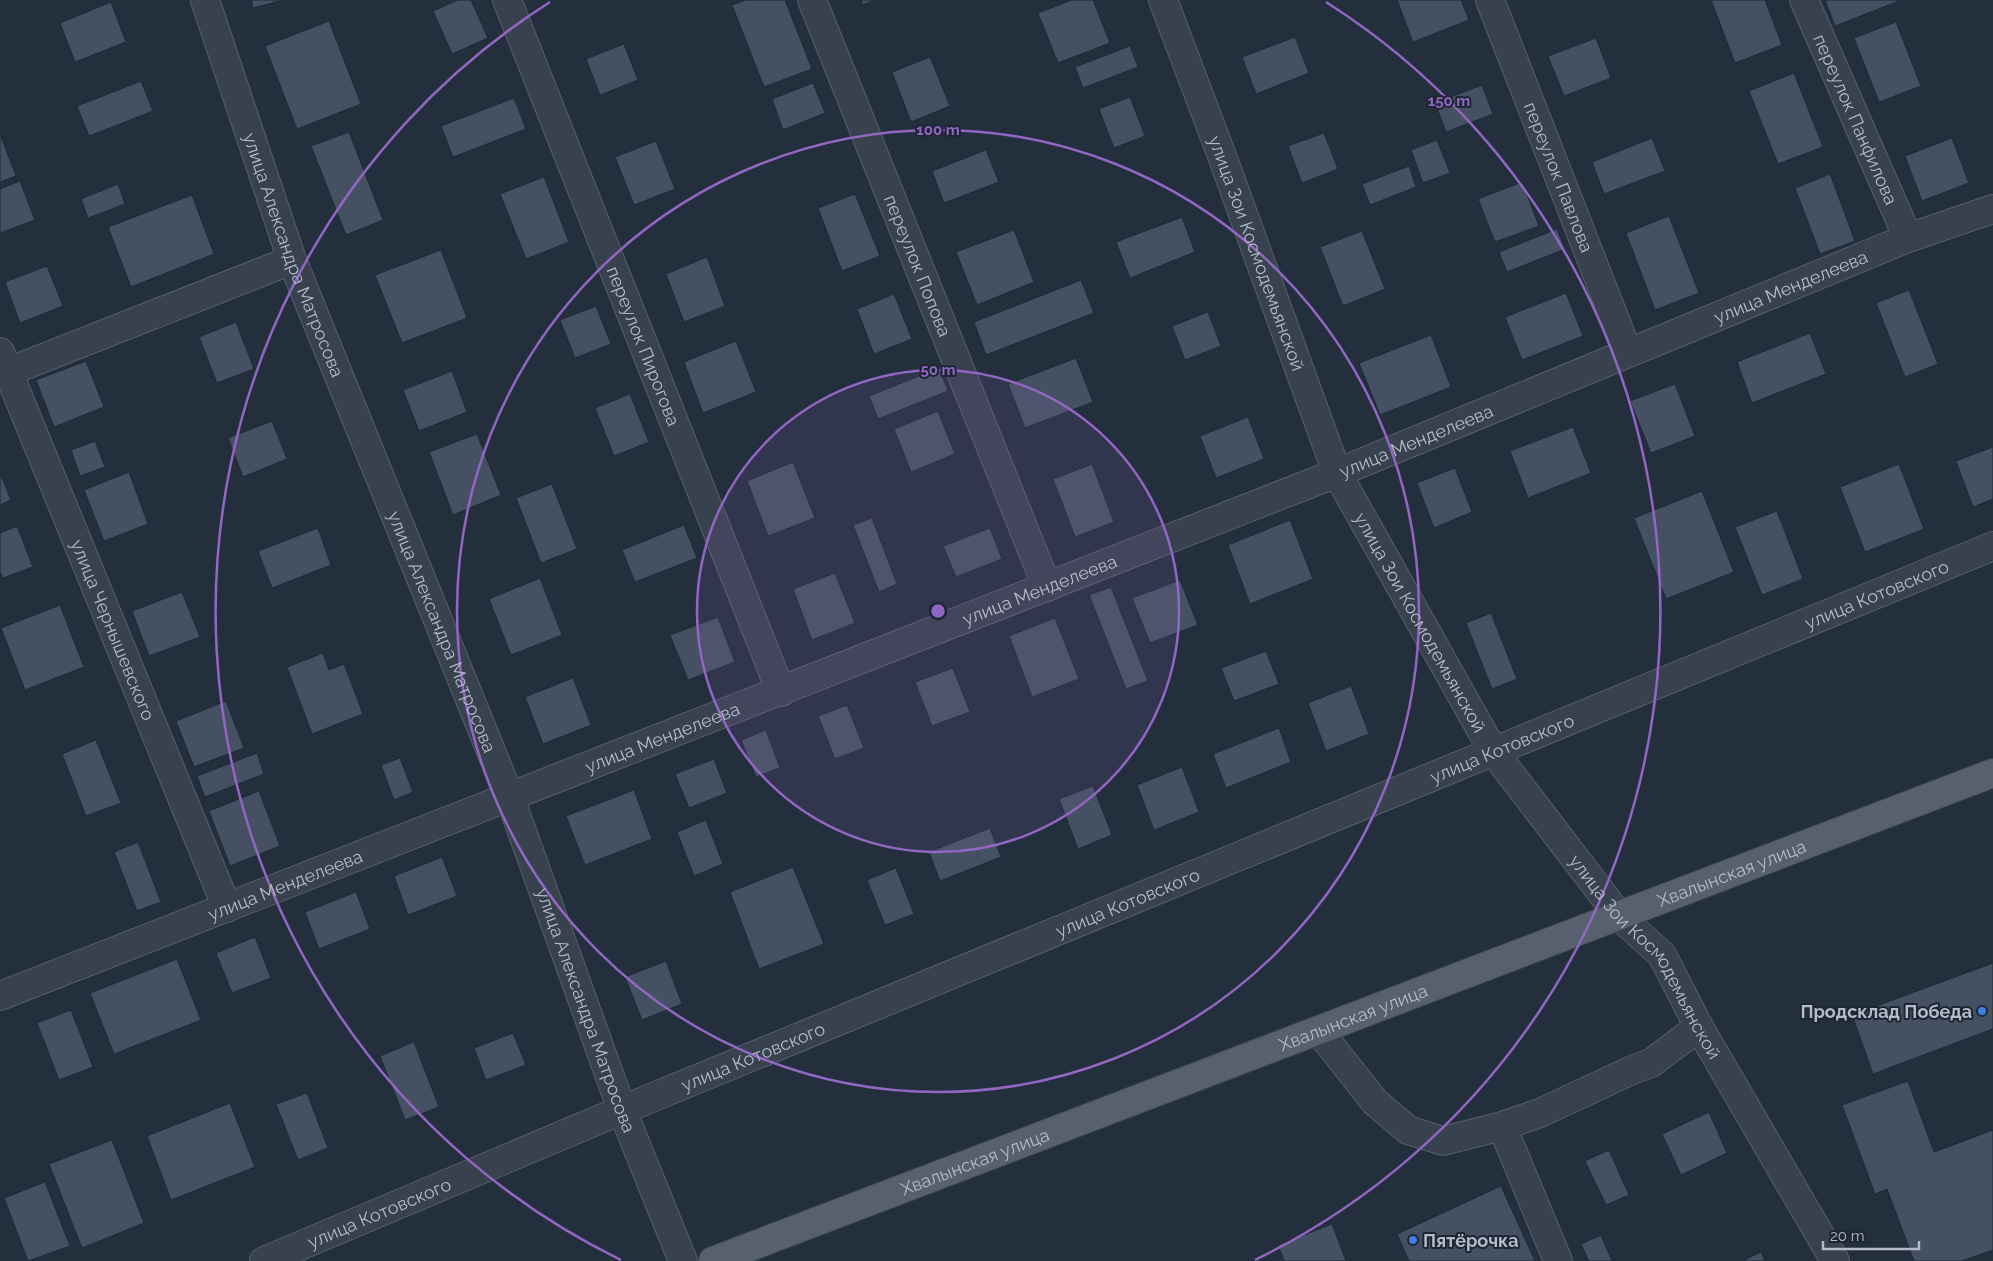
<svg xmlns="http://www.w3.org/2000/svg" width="1993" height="1261" font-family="Raleway,sans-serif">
	<rect width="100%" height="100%" fill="#242f3e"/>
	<path fill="#455162" stroke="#1f2835" d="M 251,0 L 284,0 L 253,8 Z
		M 458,0 L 471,0 L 488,38 L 452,54 L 433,11 Z
		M 746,0 L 785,0 L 812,69 L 764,87 L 732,5 Z
		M 861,0 L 875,0 L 863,5 Z
		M 1072,0 L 1093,0 L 1110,43 L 1058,63 L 1038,13 Z
		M 1397,0 L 1461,0 L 1469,20 L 1413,42 Z
		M 1711,0 L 1765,0 L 1782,45 L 1735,63 Z
		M 1825,0 L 1899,0 L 1899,1 L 1835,26 Z
		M 111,2 L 126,42 L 75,62 L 60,23 Z
		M 329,21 L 361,104 L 297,129 L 265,46 Z
		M 1896,22 L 1921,86 L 1879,102 L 1854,38 Z
		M 1295,37 L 1309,73 L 1256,94 L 1242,57 Z
		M 1596,38 L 1611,78 L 1564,96 L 1548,56 Z
		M 624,44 L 638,80 L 600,95 L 586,59 Z
		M 1130,46 L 1138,67 L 1083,88 L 1075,67 Z
		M 930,57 L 950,106 L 911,122 L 892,72 Z
		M 1794,73 L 1823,147 L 1778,164 L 1749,91 Z
		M 141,81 L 153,111 L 89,136 L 77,106 Z
		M 813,83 L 825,113 L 783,130 L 772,99 Z
		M 1482,85 L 1493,114 L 1446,132 L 1435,103 Z
		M 1130,97 L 1145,136 L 1114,148 L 1099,109 Z
		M 514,98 L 526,129 L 453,157 L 441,126 Z
		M 349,132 L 383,220 L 346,235 L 311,146 Z
		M 1324,133 L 1338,169 L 1302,183 L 1288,146 Z
		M 0,134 L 16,176 L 0,182 Z
		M 1652,138 L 1665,171 L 1604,194 L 1592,162 Z
		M 1952,138 L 1969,183 L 1922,201 L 1905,156 Z
		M 1437,140 L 1450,173 L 1423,183 L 1411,150 Z
		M 656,141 L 675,189 L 634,205 L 615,157 Z
		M 986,150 L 999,182 L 944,203 L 932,171 Z
		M 1409,166 L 1416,187 L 1370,205 L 1362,184 Z
		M 1830,174 L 1855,241 L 1820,254 L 1795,188 Z
		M 544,177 L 569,242 L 526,259 L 500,194 Z
		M 20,181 L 35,220 L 0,233 L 0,189 Z
		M 1522,182 L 1539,226 L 1495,242 L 1478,199 Z
		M 118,184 L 125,204 L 88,218 L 81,199 Z
		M 855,194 L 880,256 L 842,271 L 818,208 Z
		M 192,195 L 214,254 L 131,287 L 108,227 Z
		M 1669,216 L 1699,293 L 1655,310 L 1626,233 Z
		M 1182,217 L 1195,252 L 1130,278 L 1116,242 Z
		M 1557,229 L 1565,249 L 1507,272 L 1499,252 Z
		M 1014,230 L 1034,282 L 977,305 L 956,252 Z
		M 1362,231 L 1385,289 L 1343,306 L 1320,247 Z
		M 441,250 L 467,318 L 402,343 L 375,275 Z
		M 707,257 L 725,306 L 684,322 L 666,274 Z
		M 47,266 L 63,306 L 20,323 L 5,282 Z
		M 1081,280 L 1094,313 L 986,355 L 974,322 Z
		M 1909,290 L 1938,364 L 1905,377 L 1876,303 Z
		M 1566,293 L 1583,336 L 1522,360 L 1505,317 Z
		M 894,294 L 912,339 L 874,354 L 857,309 Z
		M 596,306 L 611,344 L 575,358 L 560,320 Z
		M 1208,312 L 1221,346 L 1185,360 L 1172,326 Z
		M 236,322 L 254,369 L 217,383 L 199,337 Z
		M 1810,333 L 1826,374 L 1752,403 L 1737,362 Z
		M 1431,335 L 1451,387 L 1380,415 L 1359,363 Z
		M 736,341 L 756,392 L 703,413 L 684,362 Z
		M 1076,358 L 1093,402 L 1025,428 L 1008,384 Z
		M 86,361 L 104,407 L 54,427 L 36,380 Z
		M 939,368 L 948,391 L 878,419 L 869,396 Z
		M 452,371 L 467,412 L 419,431 L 403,390 Z
		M 1675,384 L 1695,436 L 1651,453 L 1630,401 Z
		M 630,394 L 649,442 L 614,456 L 595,408 Z
		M 938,411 L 955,454 L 911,472 L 894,429 Z
		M 1248,417 L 1264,459 L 1216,478 L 1200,436 Z
		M 272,421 L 287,459 L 243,477 L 228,438 Z
		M 1573,427 L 1591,473 L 1528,498 L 1510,451 Z
		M 477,434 L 501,495 L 453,515 L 429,452 Z
		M 95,441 L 105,467 L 80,476 L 71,450 Z
		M 1993,447 L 1993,499 L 1973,507 L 1956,461 Z
		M 793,462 L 815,518 L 768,536 L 747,481 Z
		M 1092,464 L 1114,522 L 1075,537 L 1053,479 Z
		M 1899,464 L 1924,529 L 1865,552 L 1840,487 Z
		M 1455,468 L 1472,512 L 1434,528 L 1417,483 Z
		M 129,472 L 148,524 L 104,541 L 84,490 Z
		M 0,473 L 11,500 L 0,505 Z
		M 552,484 L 577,549 L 541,563 L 516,498 Z
		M 1702,491 L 1734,572 L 1666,599 L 1634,518 Z
		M 1777,511 L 1803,579 L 1762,595 L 1735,527 Z
		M 872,518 L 897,584 L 879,592 L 853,525 Z
		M 1290,520 L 1313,579 L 1250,604 L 1228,545 Z
		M 684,525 L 697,558 L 635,582 L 622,550 Z
		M 17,526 L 33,567 L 3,578 L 0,572 L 0,533 Z
		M 318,528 L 331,565 L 272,588 L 258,551 Z
		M 990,528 L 1002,559 L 956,577 L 943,546 Z
		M 835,573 L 855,623 L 812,640 L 793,589 Z
		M 540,578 L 562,635 L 511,655 L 489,599 Z
		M 1180,580 L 1198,625 L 1150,643 L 1132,598 Z
		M 1111,587 L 1148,681 L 1126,689 L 1089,595 Z
		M 182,592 L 200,637 L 149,656 L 132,611 Z
		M 60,605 L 84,667 L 25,690 L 1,628 Z
		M 1491,613 L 1517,679 L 1492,689 L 1466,623 Z
		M 718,617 L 735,662 L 688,680 L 670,635 Z
		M 1055,618 L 1079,679 L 1032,697 L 1009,636 Z
		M 1266,651 L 1279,684 L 1234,701 L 1221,668 Z
		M 323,653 L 329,670 L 344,664 L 363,714 L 312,734 L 287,667 Z
		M 953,668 L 970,712 L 932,726 L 915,682 Z
		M 573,678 L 591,725 L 543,744 L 525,697 Z
		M 1351,686 L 1369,734 L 1326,751 L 1308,703 Z
		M 226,701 L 244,748 L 194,767 L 176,721 Z
		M 847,705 L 864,748 L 835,759 L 818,716 Z
		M 1279,728 L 1291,762 L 1226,788 L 1213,754 Z
		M 766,730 L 780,768 L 756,777 L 741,740 Z
		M 96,740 L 121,803 L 86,816 L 62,754 Z
		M 257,753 L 264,774 L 205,797 L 197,776 Z
		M 400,758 L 413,792 L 394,800 L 381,765 Z
		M 714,759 L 727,793 L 689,808 L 675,774 Z
		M 1182,767 L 1199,812 L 1154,830 L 1137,785 Z
		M 1093,786 L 1112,835 L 1078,849 L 1059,799 Z
		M 634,790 L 652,839 L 585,865 L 566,816 Z
		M 259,791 L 280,846 L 230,866 L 209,811 Z
		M 706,820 L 723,864 L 694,876 L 677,832 Z
		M 990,828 L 1001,857 L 940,881 L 929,852 Z
		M 138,842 L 161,902 L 137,911 L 114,852 Z
		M 442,857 L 457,896 L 408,915 L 394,876 Z
		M 793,867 L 824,944 L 759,969 L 730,892 Z
		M 896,868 L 914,914 L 885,925 L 867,880 Z
		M 356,892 L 370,929 L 319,949 L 305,912 Z
		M 255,937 L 271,978 L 232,993 L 216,953 Z
		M 177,959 L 201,1020 L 114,1054 L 90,993 Z
		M 666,961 L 682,1004 L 642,1020 L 625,977 Z
		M 1993,963 L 1993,1029 L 1873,1074 L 1852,1015 Z
		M 71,1010 L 93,1067 L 59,1080 L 37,1023 Z
		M 513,1033 L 526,1065 L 486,1080 L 474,1048 Z
		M 414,1042 L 439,1107 L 405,1120 L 380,1056 Z
		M 1908,1081 L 1934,1152 L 1993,1130 L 1993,1250 L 1962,1261 L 1914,1261 L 1887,1189 L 1875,1194 L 1842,1105 Z
		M 307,1093 L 328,1148 L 298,1160 L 276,1104 Z
		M 230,1103 L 255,1167 L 171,1200 L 147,1136 Z
		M 1709,1112 L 1727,1153 L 1681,1175 L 1662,1134 Z
		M 112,1140 L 144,1223 L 82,1248 L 49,1164 Z
		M 1609,1150 L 1629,1195 L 1606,1205 L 1585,1161 Z
		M 45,1182 L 70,1246 L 28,1261 L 4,1198 Z
		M 1501,1186 L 1535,1261 L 1409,1261 L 1397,1234 Z
		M 1332,1224 L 1346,1261 L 1284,1261 L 1278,1245 Z
		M 1601,1235 L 1612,1261 L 1589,1261 L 1581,1244 Z
		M 1761,1252 L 1765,1261 L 1742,1261 Z"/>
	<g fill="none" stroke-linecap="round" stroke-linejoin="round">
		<defs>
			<g id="minor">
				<path id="s1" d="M 205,0 L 292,260 L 510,798 L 622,1110 L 683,1261"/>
				<path id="s2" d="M 507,0 L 781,692"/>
				<path id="s3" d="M 812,0 L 1047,587"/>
				<path id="s4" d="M 1163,0 L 1222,156 L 1337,473 L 1493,751 L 1620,917 L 1662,955 L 1699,1027 L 1835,1261"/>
				<path id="s5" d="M 1490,0 L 1628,353"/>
				<path id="s6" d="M 1804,0 L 1908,238"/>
				<path id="s7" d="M 0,352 L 227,908"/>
				<path d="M 0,375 L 292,260"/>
				<path id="s8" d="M 0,996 L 1337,473 L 1908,238 L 1993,209"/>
				<path d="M 1319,1031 L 1375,1102 L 1408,1130 L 1443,1141 L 1502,1126 L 1540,1113 L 1632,1070 L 1651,1063 L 1699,1027"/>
				<path d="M 1502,1126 L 1558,1261"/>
				<path id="s9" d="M 264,1261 L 622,1110 L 1993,546"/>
			</g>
			<g id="major">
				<path id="s10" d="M 713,1261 L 1993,773"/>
			</g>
		</defs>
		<use href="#minor" stroke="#565f6c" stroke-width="30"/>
		<use href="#major" stroke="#414a57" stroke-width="30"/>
		<use href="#minor" stroke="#38414e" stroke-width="28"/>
		<use href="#major" stroke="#56606e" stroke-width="28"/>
	</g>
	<circle cx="938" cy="611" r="241" fill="#9266c3" fill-opacity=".12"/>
	<g fill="none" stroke="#9266c3" stroke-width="2.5">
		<circle cx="938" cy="611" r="241"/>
		<circle cx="938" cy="611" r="481"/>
		<path d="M621 1260A722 722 0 0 1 550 2M1326 2A722 722 0 0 1 1255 1260"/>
	</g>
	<g fill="#3f7fe0" stroke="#1d2633" stroke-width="2">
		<circle cx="1982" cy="1011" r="5"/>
		<circle cx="1413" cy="1240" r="5"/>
	</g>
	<g text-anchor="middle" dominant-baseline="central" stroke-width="4" stroke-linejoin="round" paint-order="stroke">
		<g font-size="18" fill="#b4bcc9" stroke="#1d2633">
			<text stroke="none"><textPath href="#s6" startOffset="130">переулок Панфилова</textPath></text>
			<text stroke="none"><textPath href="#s5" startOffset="190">переулок Павлова</textPath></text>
			<text stroke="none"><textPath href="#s4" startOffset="270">улица Зои Космодемьянской</textPath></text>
			<text stroke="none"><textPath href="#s1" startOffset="270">улица Александра Матросова</textPath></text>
			<text stroke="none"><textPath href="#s3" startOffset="286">переулок Попова</textPath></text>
			<text stroke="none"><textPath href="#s8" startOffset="1926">улица Менделеева</textPath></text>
			<text stroke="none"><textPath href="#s2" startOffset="372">переулок Пирогова</textPath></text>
			<text stroke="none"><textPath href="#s8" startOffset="1521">улица Менделеева</textPath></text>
			<text stroke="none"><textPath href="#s8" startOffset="1116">улица Менделеева</textPath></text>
			<text stroke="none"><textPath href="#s9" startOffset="1745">улица Котовского</textPath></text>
			<text stroke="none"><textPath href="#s4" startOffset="675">улица Зои Космодемьянской</textPath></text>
			<text stroke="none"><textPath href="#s7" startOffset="300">улица Чернышевского</textPath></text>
			<text stroke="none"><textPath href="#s1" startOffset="675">улица Александра Матросова</textPath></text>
			<text stroke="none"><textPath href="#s8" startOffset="711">улица Менделеева</textPath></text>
			<text stroke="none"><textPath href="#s9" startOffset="1340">улица Котовского</textPath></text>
			<text stroke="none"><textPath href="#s10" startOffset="1090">Хвалынская улица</textPath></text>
			<text stroke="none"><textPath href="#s8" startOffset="306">улица Менделеева</textPath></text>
			<text stroke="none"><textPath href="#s9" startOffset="935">улица Котовского</textPath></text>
			<text stroke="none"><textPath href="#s4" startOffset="1080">улица Зои Космодемьянской</textPath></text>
			<text stroke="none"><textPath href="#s1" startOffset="1080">улица Александра Матросова</textPath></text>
			<text stroke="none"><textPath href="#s10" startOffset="685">Хвалынская улица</textPath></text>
			<text stroke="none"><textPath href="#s9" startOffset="530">улица Котовского</textPath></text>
			<text stroke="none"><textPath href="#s10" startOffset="280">Хвалынская улица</textPath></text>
			<text stroke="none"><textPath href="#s9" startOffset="125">улица Котовского</textPath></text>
		</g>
		<g font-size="18" font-weight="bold" fill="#b4bcc9" stroke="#1d2633" text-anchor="end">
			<text x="1972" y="1011">Продсклад Победа</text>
			<text x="1423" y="1240" text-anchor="start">Пятёрочка</text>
		</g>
	</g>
	<circle cx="938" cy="611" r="8" fill="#9266c3" stroke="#1d2633" stroke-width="2.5"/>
	<g font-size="15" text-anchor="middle" font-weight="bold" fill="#9266c3" stroke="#1d2633" stroke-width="4" stroke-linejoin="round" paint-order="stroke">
		<text x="1449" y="106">150 m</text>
		<text x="938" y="135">100 m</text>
		<text x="938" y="375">50 m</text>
	</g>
	<path d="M1823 1241v8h96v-8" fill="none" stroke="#b4bcc9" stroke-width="2.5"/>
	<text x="1830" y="1241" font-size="15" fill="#b4bcc9" stroke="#1d2633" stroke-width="4" paint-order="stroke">20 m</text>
</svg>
